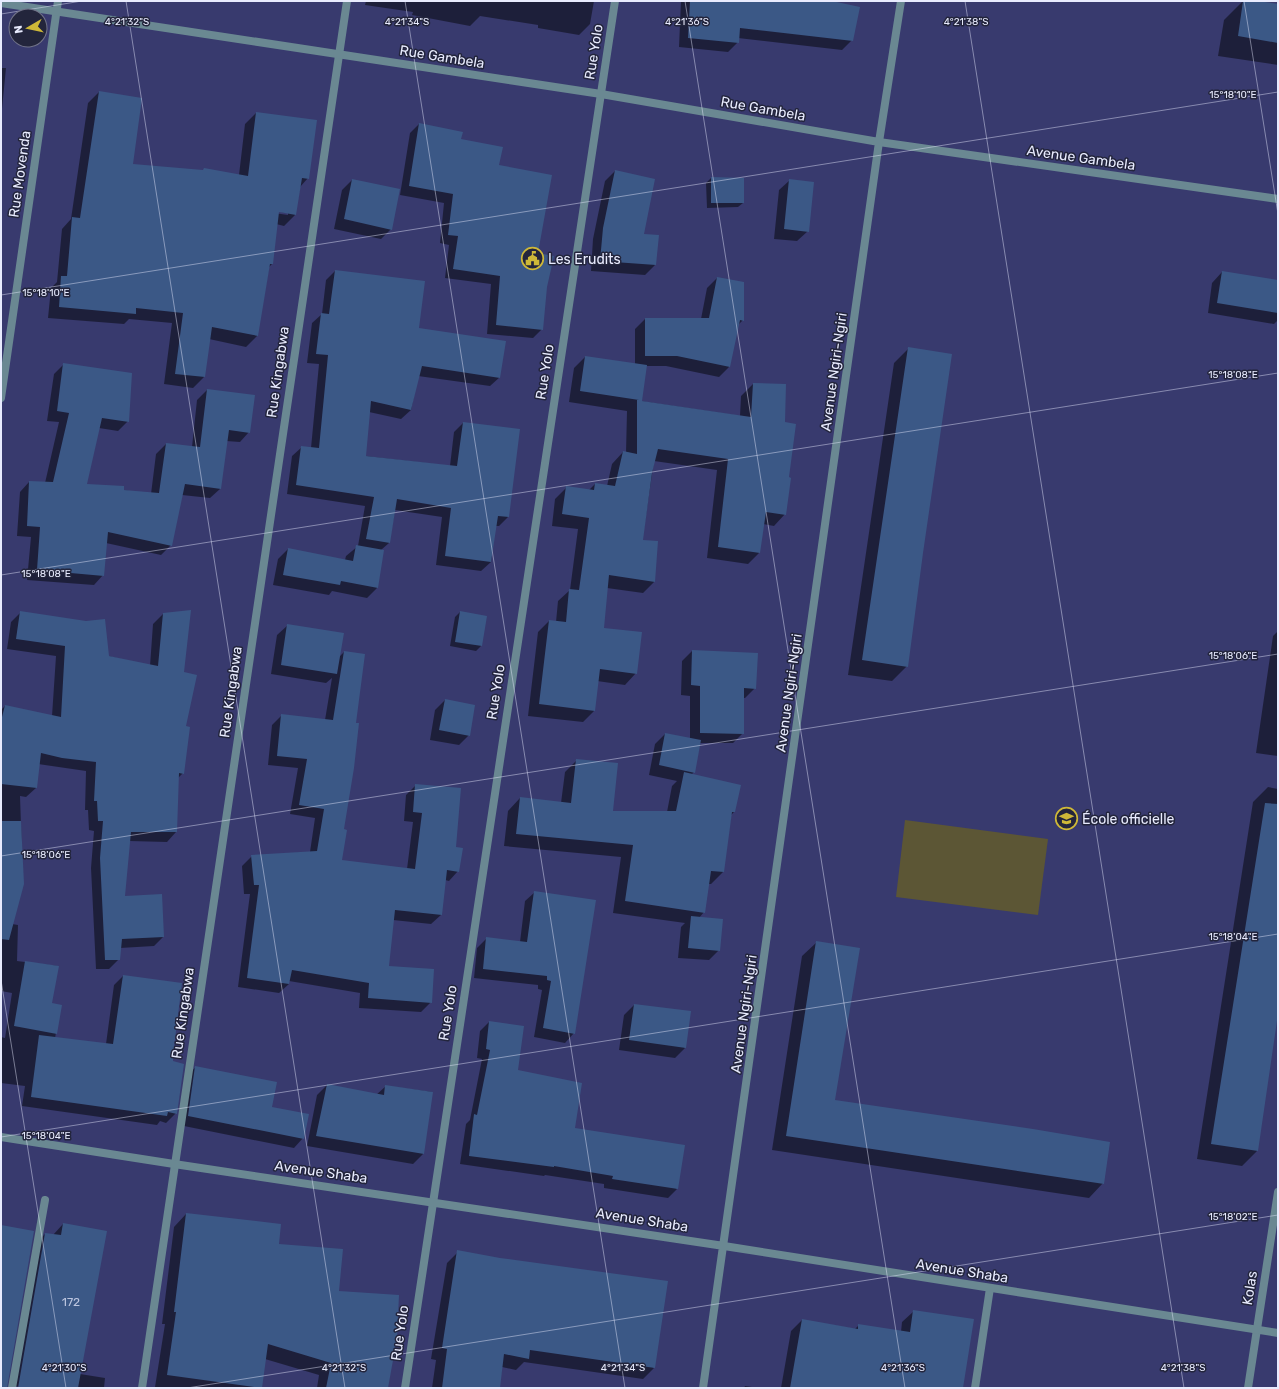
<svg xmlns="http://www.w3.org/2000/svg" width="1279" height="1389" font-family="Rubik,sans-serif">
	<rect width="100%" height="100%" fill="#383a6e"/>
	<path fill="#5c5635" d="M 905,820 L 1048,839 L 1038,915 L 896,897 Z"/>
	<path fill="#0007" fill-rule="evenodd" d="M 366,1 L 594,1 L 590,24 L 579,35 L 538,28 L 538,25 L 480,16 L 470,26 L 412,15 L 413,12 L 365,5 Z
		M 681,1 L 822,1 L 852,40 L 842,50 L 738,38 L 738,42 L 728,52 L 679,47 Z
		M 1243,1 L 1278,5 L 1278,65 L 1218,56 L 1224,20 Z
		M 1,68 L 6,68 L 1,119 Z
		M 99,92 L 132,165 L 239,175 L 245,124 L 256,113 L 308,178 L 300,187 L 295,215 L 284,226 L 276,224 L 272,264 L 269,267 L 257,336 L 246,347 L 209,339 L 204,377 L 193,388 L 164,384 L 172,323 L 129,319 L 124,324 L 48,318 L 51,288 L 57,282 L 62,229 L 71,219 L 88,103 ZM 274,211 L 288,213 L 288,215 L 274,213 Z
		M 419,124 L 460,140 L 498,166 L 537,253 L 546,287 L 542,329 L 533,338 L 487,334 L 491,284 L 445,278 L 449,245 L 440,243 L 444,203 L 400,195 L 410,133 Z
		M 615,171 L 642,235 L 657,236 L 655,265 L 645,275 L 591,271 L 593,239 L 605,181 Z
		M 711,178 L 743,203 L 738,207 L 707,208 L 706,183 Z
		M 352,180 L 391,229 L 381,239 L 334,229 L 342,190 Z
		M 790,180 L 808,231 L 797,241 L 774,239 L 779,190 Z
		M 335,271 L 418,329 L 500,377 L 490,386 L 418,376 L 411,410 L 401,419 L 369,412 L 365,456 L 450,466 L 454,432 L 463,423 L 508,517 L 499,526 L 495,526 L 491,562 L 481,571 L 436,565 L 442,517 L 395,510 L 389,543 L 381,550 L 377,588 L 367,598 L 332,591 L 329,595 L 273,585 L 278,559 L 288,549 L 345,560 L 346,556 L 358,546 L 365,506 L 287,494 L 292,456 L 302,447 L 311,448 L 319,364 L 307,363 L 312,323 L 322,314 L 326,280 Z
		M 1222,272 L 1278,281 L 1278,320 L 1274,324 L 1208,313 L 1212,283 Z
		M 717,278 L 743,320 L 738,325 L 729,367 L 719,377 L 666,366 L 646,366 L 640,401 L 740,416 L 741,396 L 753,384 L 785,385 L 784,423 L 788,478 L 785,514 L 774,526 L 763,524 L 759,553 L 748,564 L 707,558 L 717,470 L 654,461 L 642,541 L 655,581 L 643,593 L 607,588 L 602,628 L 636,673 L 625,685 L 597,681 L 594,711 L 583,722 L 528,716 L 538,632 L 549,621 L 556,622 L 558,601 L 570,590 L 578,529 L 552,526 L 555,499 L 567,487 L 589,490 L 595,484 L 607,486 L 612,464 L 623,452 L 626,453 L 627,411 L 569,402 L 574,368 L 585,357 L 635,365 L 635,329 L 645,319 L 701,319 L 707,288 Z
		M 909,348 L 922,553 L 907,666 L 892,681 L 848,675 L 894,363 Z
		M 64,364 L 128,421 L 118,431 L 99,428 L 86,485 L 151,494 L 156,454 L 166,444 L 192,447 L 197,400 L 207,390 L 249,432 L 240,442 L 226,441 L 220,489 L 210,498 L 182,495 L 171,545 L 161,555 L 106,543 L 103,575 L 94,585 L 27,580 L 31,537 L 17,536 L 20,492 L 29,482 L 45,483 L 59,422 L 47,421 L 54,374 Z
		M 21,612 L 108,656 L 150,666 L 153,624 L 163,614 L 183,673 L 183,773 L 177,779 L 176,832 L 167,842 L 129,841 L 124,897 L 163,937 L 154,946 L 120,948 L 119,959 L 109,969 L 96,969 L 91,868 L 94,831 L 89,830 L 88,810 L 85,810 L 86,771 L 38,764 L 36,788 L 26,797 L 20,796 L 23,884 L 12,924 L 18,925 L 17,961 L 57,966 L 51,1004 L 61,1006 L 55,1038 L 106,1044 L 114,985 L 123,976 L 172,1062 L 176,1113 L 166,1123 L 160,1121 L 157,1125 L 22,1106 L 25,1086 L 1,1083 L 1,1037 L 5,1038 L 12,993 L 1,991 L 1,710 L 5,706 L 52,716 L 56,656 L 7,649 L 11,622 Z
		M 460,612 L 486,617 L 481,646 L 476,651 L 450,646 L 455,617 Z
		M 288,625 L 339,657 L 344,652 L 341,861 L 407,869 L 413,822 L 404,821 L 406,795 L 416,785 L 455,848 L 458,871 L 449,881 L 445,880 L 441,915 L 431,924 L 393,920 L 388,967 L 431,1002 L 421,1012 L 359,1008 L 360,993 L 289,981 L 289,984 L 279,993 L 238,987 L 250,894 L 244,894 L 242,866 L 252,856 L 310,852 L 315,818 L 290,814 L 298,768 L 268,765 L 272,725 L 281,716 L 325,720 L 332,678 L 326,683 L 271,674 L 277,635 Z
		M 1278,631 L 1278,756 L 1256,753 L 1273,636 Z
		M 692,651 L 755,688 L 745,698 L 743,698 L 743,733 L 733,743 L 700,743 L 694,772 L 691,775 L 734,812 L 731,815 L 723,872 L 711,884 L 708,884 L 704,912 L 699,918 L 719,950 L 709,960 L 678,958 L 681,927 L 685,923 L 613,913 L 621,857 L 504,846 L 508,811 L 520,798 L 561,803 L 565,772 L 577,760 L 612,812 L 667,812 L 672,786 L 677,781 L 649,775 L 655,744 L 665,734 L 690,739 L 690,696 L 681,695 L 682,661 Z
		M 445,700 L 469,735 L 459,745 L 430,740 L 435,710 Z
		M 1268,787 L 1278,789 L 1278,1007 L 1257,1151 L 1242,1166 L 1197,1159 L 1253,802 Z
		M 535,892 L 574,1033 L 565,1043 L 534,1037 L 542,990 L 538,989 L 538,985 L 474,978 L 477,948 L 487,938 L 520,942 L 525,901 Z
		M 817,942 L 834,1101 L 1103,1183 L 1089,1198 L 772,1150 L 802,956 Z
		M 634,1005 L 685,1048 L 675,1058 L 619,1050 L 624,1015 Z
		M 489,1022 L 517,1070 L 574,1129 L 677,1189 L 668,1198 L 604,1188 L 604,1184 L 545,1175 L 544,1176 L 460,1164 L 466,1124 L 470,1120 L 482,1059 L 477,1058 L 480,1031 Z
		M 196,1067 L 271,1108 L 303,1138 L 294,1148 L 179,1125 L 186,1076 Z
		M 327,1085 L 376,1095 L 386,1086 L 432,1092 L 423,1154 L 413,1164 L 307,1146 L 317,1095 Z
		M 186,1214 L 278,1245 L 338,1292 L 387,1388 L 317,1388 L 319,1375 L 265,1359 L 261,1388 L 155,1387 L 165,1324 L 162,1324 L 174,1227 Z
		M 63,1224 L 80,1374 L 105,1378 L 104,1388 L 25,1388 L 10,1385 L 35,1244 L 45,1234 L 53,1235 Z
		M 458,1252 L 654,1368 L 643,1379 L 524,1362 L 516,1370 L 502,1367 L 499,1388 L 432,1388 L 436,1360 L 431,1359 L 447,1263 Z
		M 914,1311 L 962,1388 L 781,1388 L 791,1331 L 802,1320 L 855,1329 L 859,1325 L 901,1332 L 902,1322 Z
		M 745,1386 L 759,1388 L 744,1388 Z"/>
	<path fill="#3b5886" d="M 690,1 L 832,1 L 860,7 L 853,41 L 740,28 L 739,43 L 688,38 Z
		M 1243,1 L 1258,1 L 1278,4 L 1278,43 L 1238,36 Z
		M 99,91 L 142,98 L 133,164 L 203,170 L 204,168 L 248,176 L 256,112 L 317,120 L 309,179 L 302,178 L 296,215 L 279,212 L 273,264 L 270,264 L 258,336 L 212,327 L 205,377 L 175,374 L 183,313 L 136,308 L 136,314 L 59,307 L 61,276 L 67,276 L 72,217 L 80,218 Z
		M 419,123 L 463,132 L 461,139 L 503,147 L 499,165 L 552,175 L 538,253 L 554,256 L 547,287 L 543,330 L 496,325 L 500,276 L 453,269 L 458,236 L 448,235 L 453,194 L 409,186 Z
		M 615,170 L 655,179 L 644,234 L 659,235 L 656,265 L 600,261 L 603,228 Z
		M 711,177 L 744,178 L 744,203 L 711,203 Z
		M 352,179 L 400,189 L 392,230 L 344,219 Z
		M 789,179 L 814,182 L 809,232 L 784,229 Z
		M 335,270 L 425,281 L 419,328 L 506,341 L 500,378 L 422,366 L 411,410 L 371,401 L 366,456 L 457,466 L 463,422 L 520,429 L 509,517 L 498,516 L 491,562 L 445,556 L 451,508 L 397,499 L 390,543 L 366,539 L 374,497 L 296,485 L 301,446 L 319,448 L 328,355 L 316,354 L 321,313 L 329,314 Z
		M 1222,271 L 1278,280 L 1278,313 L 1217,303 Z
		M 717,277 L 744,282 L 744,321 L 740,320 L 730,367 L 677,356 L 645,356 L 645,318 L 709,318 Z
		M 908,347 L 952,354 L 923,553 L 908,667 L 862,660 Z
		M 585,356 L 647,365 L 642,401 L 751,417 L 753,383 L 786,384 L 785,422 L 796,424 L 789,477 L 791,478 L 786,515 L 766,512 L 760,553 L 718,547 L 728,459 L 658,449 L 652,473 L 643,540 L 658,541 L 655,582 L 609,575 L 604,628 L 642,632 L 637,674 L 600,669 L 595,711 L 539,704 L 549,620 L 566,622 L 569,589 L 579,590 L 589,518 L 562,514 L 566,486 L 594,490 L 595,483 L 615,486 L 623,451 L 637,454 L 637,400 L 639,400 L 580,391 Z
		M 63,363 L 132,373 L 129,422 L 102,418 L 87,484 L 124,486 L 124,490 L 159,493 L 166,443 L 200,447 L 207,389 L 255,395 L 250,433 L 229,430 L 221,489 L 185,484 L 172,546 L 108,532 L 104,576 L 37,570 L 40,527 L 27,526 L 29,481 L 53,482 L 69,413 L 57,411 Z
		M 356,545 L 384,550 L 378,588 L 341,581 L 340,585 L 283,575 L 288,548 L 353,561 Z
		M 191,610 L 184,672 L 197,675 L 186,726 L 190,727 L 184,774 L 179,773 L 177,832 L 131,832 L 125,896 L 162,894 L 164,937 L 122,939 L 120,960 L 105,960 L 100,858 L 103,821 L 98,821 L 97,801 L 94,801 L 96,762 L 62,758 L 41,753 L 37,788 L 1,784 L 1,721 L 5,705 L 61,717 L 65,646 L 16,639 L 20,611 L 86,621 L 105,619 L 109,656 L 158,666 L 163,613 Z
		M 460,611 L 487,616 L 482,646 L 455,642 Z
		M 287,624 L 344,633 L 337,674 L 281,665 Z
		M 692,650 L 758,653 L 756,689 L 744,688 L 744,734 L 700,733 L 700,686 L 691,685 Z
		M 344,651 L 365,654 L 356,723 L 359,723 L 354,768 L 344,829 L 347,830 L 342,860 L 415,869 L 422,813 L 413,812 L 415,784 L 461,788 L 456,847 L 463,848 L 459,872 L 447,870 L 442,915 L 395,910 L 389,966 L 434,969 L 432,1003 L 368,998 L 369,983 L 292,970 L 289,984 L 247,978 L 259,885 L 254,885 L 251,855 L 317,851 L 324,809 L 299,805 L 307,759 L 277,756 L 281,714 L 333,720 Z
		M 445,699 L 475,705 L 470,736 L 439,730 Z
		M 665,733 L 701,740 L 695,773 L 659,765 Z
		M 576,759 L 618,763 L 613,811 L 676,811 L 684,772 L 741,785 L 735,812 L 732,812 L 724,872 L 711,871 L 705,913 L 625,901 L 633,845 L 516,834 L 520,797 L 571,803 Z
		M 1265,803 L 1278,804 L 1278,1014 L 1258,1151 L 1211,1144 Z
		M 1,821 L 21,821 L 24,884 L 9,940 L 1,939 Z
		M 534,891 L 596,900 L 575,1034 L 543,1028 L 551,981 L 547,980 L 547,976 L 483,969 L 486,937 L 527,942 Z
		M 691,916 L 723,919 L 720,951 L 688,948 Z
		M 816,941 L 860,948 L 835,1100 L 1033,1129 L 1110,1142 L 1104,1184 L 786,1136 Z
		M 25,961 L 59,966 L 52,1003 L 62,1005 L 57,1034 L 14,1026 Z
		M 123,975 L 182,983 L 174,1047 L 173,1061 L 184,1064 L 177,1114 L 168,1112 L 167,1116 L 31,1097 L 39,1035 L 113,1044 Z
		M 634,1004 L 691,1011 L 686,1048 L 629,1040 Z
		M 489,1021 L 524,1026 L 518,1070 L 582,1083 L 575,1128 L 685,1145 L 678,1189 L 612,1179 L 613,1176 L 554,1166 L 554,1167 L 469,1156 L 474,1114 L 477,1115 L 490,1050 L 486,1049 Z
		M 195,1066 L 277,1082 L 272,1107 L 309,1114 L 304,1139 L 188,1116 Z
		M 327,1084 L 384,1095 L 385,1085 L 433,1092 L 424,1154 L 316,1136 Z
		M 186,1213 L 281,1224 L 279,1244 L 343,1249 L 339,1291 L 399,1295 L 397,1338 L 388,1388 L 326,1388 L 331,1363 L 268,1344 L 262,1388 L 167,1375 L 176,1312 L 174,1312 Z
		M 63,1223 L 107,1231 L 78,1388 L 18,1388 L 45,1233 L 61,1235 Z
		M 1,1225 L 34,1231 L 7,1388 L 1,1388 Z
		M 457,1250 L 500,1258 L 668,1281 L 655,1368 L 530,1350 L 529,1359 L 504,1354 L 500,1388 L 442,1388 L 447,1349 L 442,1348 Z
		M 913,1310 L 974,1319 L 963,1388 L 790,1388 L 802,1319 L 858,1329 L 858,1324 L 910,1332 Z"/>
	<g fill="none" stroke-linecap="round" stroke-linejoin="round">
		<path stroke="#6a8892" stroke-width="8" d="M 12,1388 L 45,1200"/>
		<path stroke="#6a8892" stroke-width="8" d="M 879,142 L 1278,199
			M 1,398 L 58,1
			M 142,1388 L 347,1
			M 405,1388 L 615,1
			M 975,1388 L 990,1288
			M 1248,1388 L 1278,1192"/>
		<path stroke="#6a8892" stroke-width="8" d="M 1,3 L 601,94 L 879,142
			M 1,1137 L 174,1164 L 724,1246 L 1278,1333
			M 703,1388 L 879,142 L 901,1"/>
	</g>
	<path fill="none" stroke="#e8ebfe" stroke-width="1" stroke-opacity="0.45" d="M 126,1 L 345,1388M 405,1 L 625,1388M 685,1 L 905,1388M 965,1 L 1184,1388M 1244,1 L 1278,214M 1,14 L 82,1M 1,295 L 1278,92M 1,575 L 1278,373M 1,856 L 1278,654M 1,980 L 66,1388M 1,1137 L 1278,934M 187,1388 L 1278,1215"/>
	<defs>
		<symbol id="civic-ring" viewBox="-11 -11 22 22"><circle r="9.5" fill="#23253c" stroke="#ceb838" stroke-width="1.5"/><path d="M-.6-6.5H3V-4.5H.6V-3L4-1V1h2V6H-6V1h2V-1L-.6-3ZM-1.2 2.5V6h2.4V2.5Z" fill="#ceb838"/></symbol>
		<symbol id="school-ring" viewBox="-11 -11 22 22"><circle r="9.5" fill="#23253c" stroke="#ceb838" stroke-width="1.5"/><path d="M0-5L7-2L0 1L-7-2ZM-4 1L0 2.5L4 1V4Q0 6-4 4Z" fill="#ceb838"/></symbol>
	</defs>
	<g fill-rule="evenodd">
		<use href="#civic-ring" x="520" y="246" width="25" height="25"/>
		<use href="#school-ring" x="1054" y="806" width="25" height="25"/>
	</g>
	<g text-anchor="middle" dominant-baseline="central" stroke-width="3" stroke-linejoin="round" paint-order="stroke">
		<g font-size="12" fill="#bdc6e0">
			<text x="71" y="1302">172</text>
		</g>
		<g font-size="14" fill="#e8ebfe" stroke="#23253c">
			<text transform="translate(594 52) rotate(-81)">Rue Yolo</text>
			<text transform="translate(442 57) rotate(9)">Rue Gambela</text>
			<text transform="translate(763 109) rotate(10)">Rue Gambela</text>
			<text transform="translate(1081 158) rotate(8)">Avenue Gambela</text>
			<text transform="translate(20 174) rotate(-82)">Rue Movenda</text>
			<text transform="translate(278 372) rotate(-82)">Rue Kingabwa</text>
			<text transform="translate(545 372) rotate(-81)">Rue Yolo</text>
			<text transform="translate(834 372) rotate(-82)">Avenue Ngiri-Ngiri</text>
			<text transform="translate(231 692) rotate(-82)">Rue Kingabwa</text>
			<text transform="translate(496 692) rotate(-81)">Rue Yolo</text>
			<text transform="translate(789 693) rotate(-82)">Avenue Ngiri-Ngiri</text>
			<text transform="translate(183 1013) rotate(-82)">Rue Kingabwa</text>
			<text transform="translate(448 1013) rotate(-81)">Rue Yolo</text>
			<text transform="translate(744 1014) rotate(-82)">Avenue Ngiri-Ngiri</text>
			<text transform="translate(321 1172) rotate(8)">Avenue Shaba</text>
			<text transform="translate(642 1220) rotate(9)">Avenue Shaba</text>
			<text transform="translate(962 1271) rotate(9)">Avenue Shaba</text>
			<text transform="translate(1250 1288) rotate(-81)">Kolas</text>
			<text transform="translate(400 1333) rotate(-82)">Rue Yolo</text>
		</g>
		<g font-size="14" fill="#e8ebfe" stroke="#23253c" text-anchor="start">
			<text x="548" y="259">Les Erudits</text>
			<text x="1082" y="819">École officielle</text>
		</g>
	</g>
	<g font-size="10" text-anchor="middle" fill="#e8ebfe" stroke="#23253c" stroke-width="3" stroke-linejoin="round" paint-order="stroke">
		<text x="127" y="25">4°21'32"S</text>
		<text x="687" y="25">4°21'36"S</text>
		<text x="966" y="25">4°21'38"S</text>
		<text x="407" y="25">4°21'34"S</text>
		<text x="1233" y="98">15°18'10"E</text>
		<text x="46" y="296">15°18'10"E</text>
		<text x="1233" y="378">15°18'08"E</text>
		<text x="46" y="577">15°18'08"E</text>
		<text x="1233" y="659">15°18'06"E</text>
		<text x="46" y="858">15°18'06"E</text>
		<text x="1233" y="940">15°18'04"E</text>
		<text x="46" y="1139">15°18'04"E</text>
		<text x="1233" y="1220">15°18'02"E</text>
		<text x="64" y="1371">4°21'30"S</text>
		<text x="344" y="1371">4°21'32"S</text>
		<text x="623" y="1371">4°21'34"S</text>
		<text x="903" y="1371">4°21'36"S</text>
		<text x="1183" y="1371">4°21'38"S</text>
	</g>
	<rect width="1279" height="1389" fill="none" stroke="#e8ebfe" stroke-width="4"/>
	<g transform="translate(28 28) rotate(261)"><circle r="19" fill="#23253c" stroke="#72748a"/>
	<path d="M0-3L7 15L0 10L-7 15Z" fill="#ceb838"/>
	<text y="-6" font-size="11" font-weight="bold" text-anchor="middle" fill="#e8ebfe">N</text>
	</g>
</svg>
